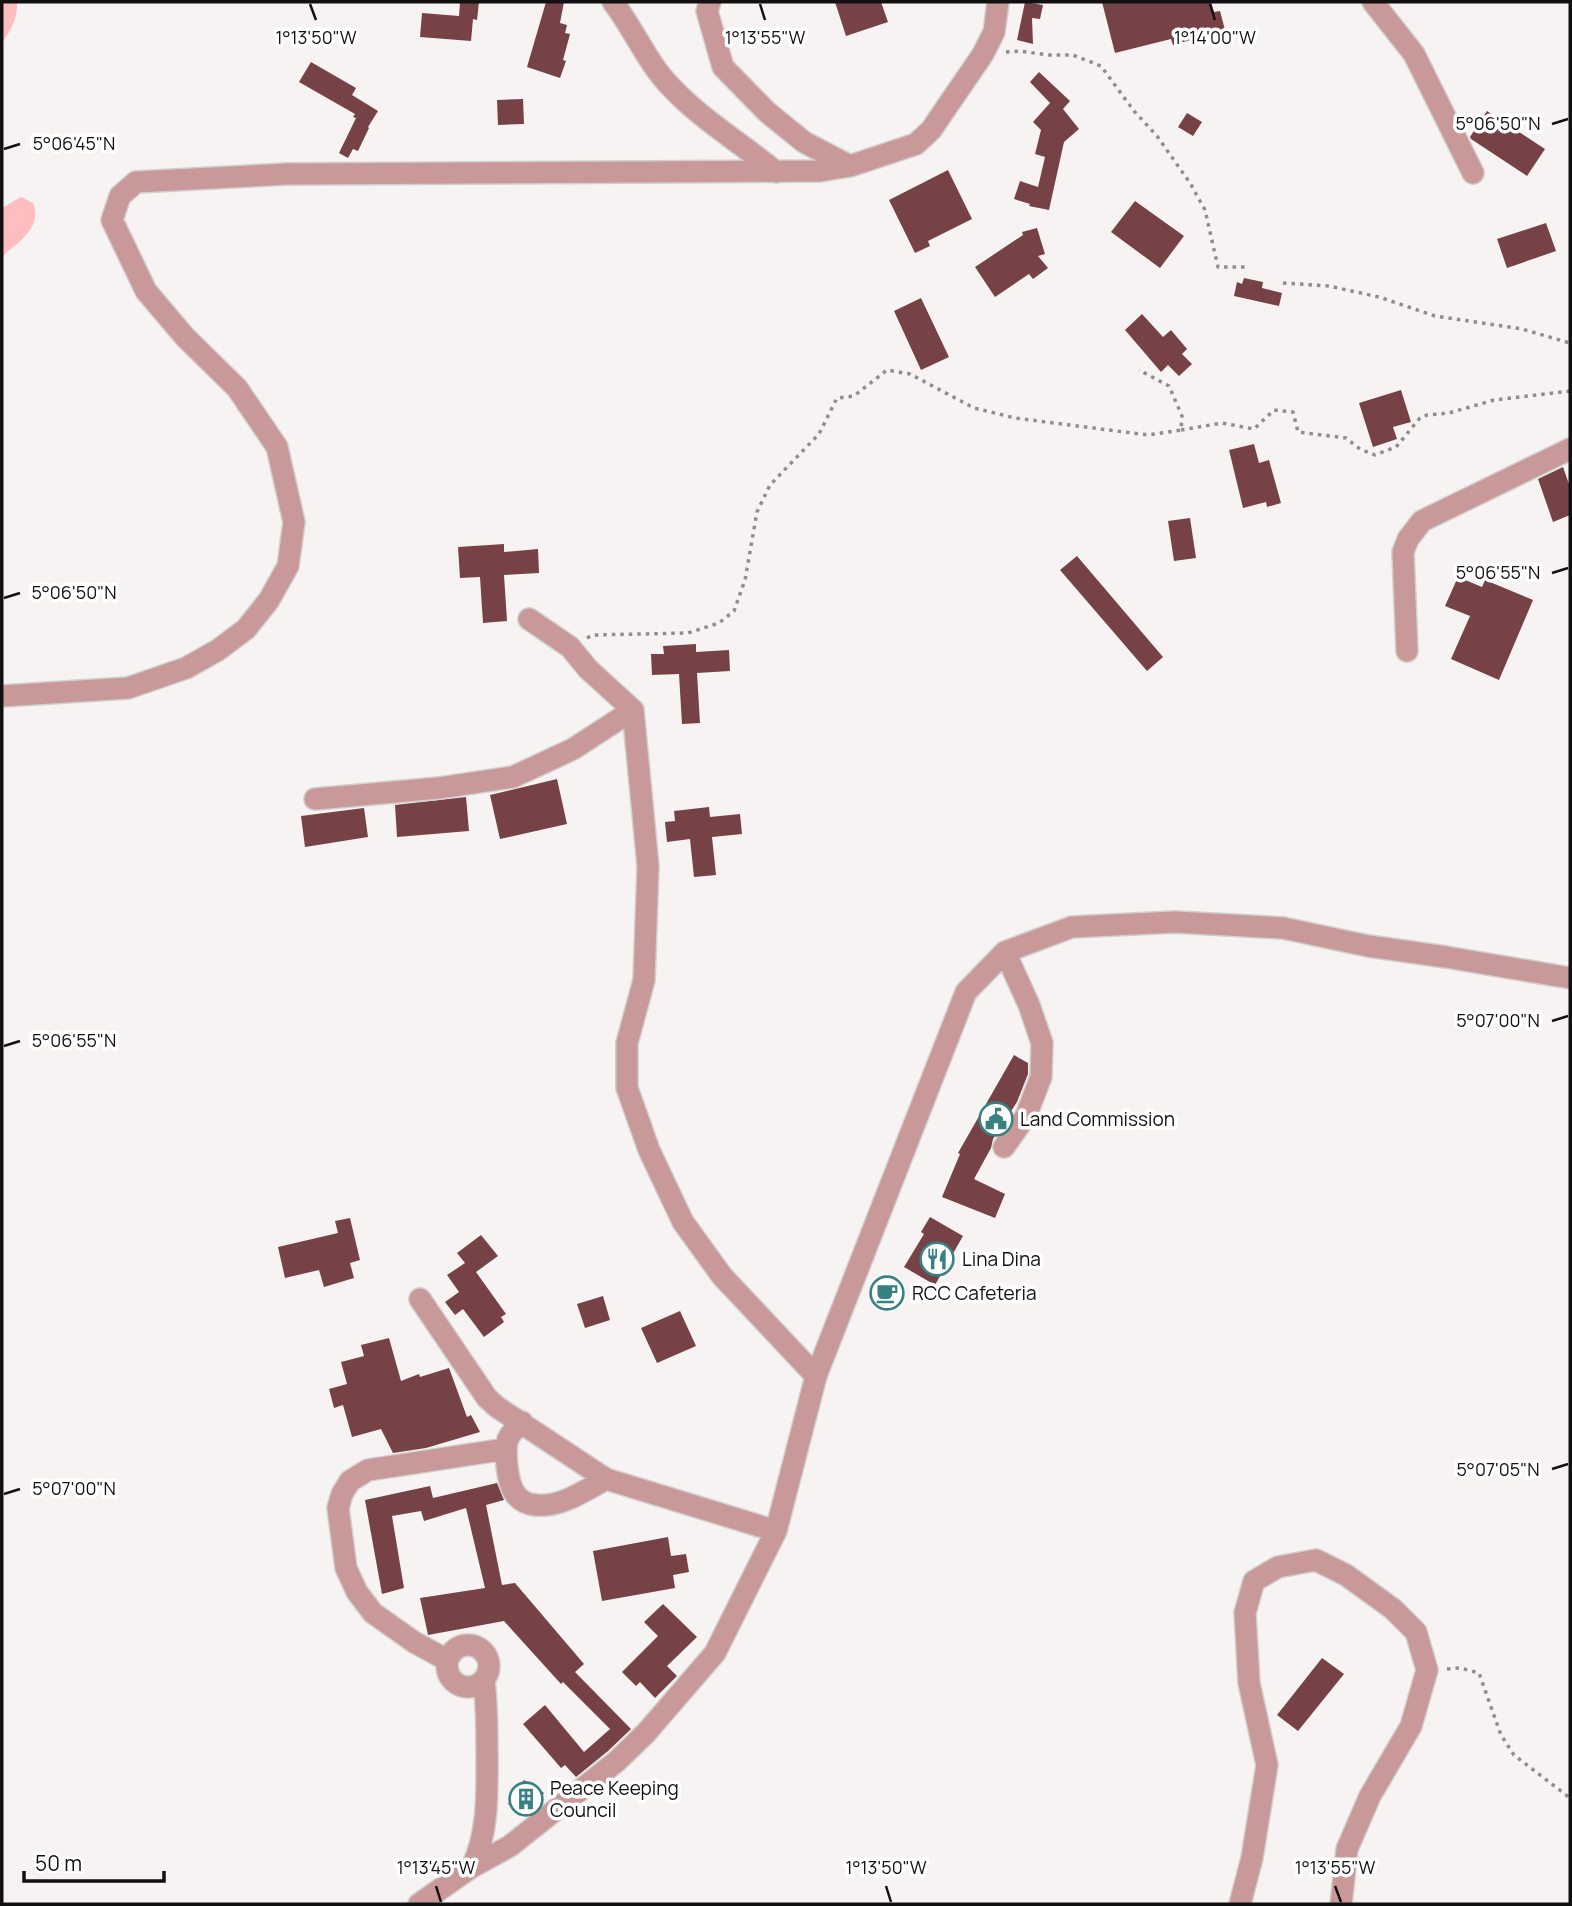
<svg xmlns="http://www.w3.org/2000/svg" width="1572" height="1906" font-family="Manrope,sans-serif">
	<rect width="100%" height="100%" fill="#f7f3f3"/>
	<path fill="#febec0" d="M 2,2 L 17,2 C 18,18 11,30 2,43 Z
		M 21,197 L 33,203 C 43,228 18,242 2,257 L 2,208 Z"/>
	<path fill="#764245" d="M 460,2 L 479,2 L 477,20 L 473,19 L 471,41 L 420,37 L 422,13 L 459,16 Z
		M 546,2 L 564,2 L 560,23 L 567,25 L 565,33 L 570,34 L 563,60 L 566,61 L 560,78 L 527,67 Z
		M 835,2 L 881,2 L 888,22 L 846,36 Z
		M 1025,2 L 1043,5 L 1040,19 L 1032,18 L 1033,44 L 1017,40 Z
		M 1102,2 L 1211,2 L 1214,12 L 1220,11 L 1225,30 L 1173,45 L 1171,39 L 1115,53 Z
		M 311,62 L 356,88 L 352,95 L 378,111 L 368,127 L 369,128 L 358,151 L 353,149 L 348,158 L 339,153 L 356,118 L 353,117 L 355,114 L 299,82 Z
		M 1039,72 L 1070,101 L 1063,109 L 1079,129 L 1064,142 L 1049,210 L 1029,206 L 1030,204 L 1014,199 L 1020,181 L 1038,187 L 1045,157 L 1035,154 L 1041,130 L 1033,122 L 1050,103 L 1030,82 Z
		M 523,99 L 524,124 L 498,125 L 497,100 Z
		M 1487,111 L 1545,149 L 1527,176 L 1471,139 L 1470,137 Z
		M 1187,113 L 1202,122 L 1193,136 L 1178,127 Z
		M 948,170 L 972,219 L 928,241 L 930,246 L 915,253 L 889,200 Z
		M 1135,201 L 1184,236 L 1160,268 L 1111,232 Z
		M 1546,223 L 1556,251 L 1507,268 L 1497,239 Z
		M 1037,228 L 1045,254 L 1038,256 L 1048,268 L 1033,279 L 1029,274 L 995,297 L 975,267 L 1023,235 L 1022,232 Z
		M 1244,278 L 1263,282 L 1262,288 L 1282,293 L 1279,306 L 1234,296 L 1237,282 L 1242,284 Z
		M 921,298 L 949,357 L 921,370 L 894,311 Z
		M 1142,314 L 1163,337 L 1171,330 L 1187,349 L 1182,354 L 1192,364 L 1179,376 L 1168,365 L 1161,372 L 1125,330 Z
		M 1401,390 L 1411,422 L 1393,427 L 1397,439 L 1373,447 L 1359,403 Z
		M 1254,444 L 1259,463 L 1269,460 L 1281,503 L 1267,507 L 1266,502 L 1243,508 L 1229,450 Z
		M 1563,467 L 1570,487 L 1570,515 L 1553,522 L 1538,479 Z
		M 1190,518 L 1196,558 L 1174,561 L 1168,521 Z
		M 504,544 L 504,552 L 538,549 L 539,573 L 504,575 L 507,621 L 483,623 L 480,577 L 460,578 L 458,547 Z
		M 1077,556 L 1163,657 L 1147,671 L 1060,570 Z
		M 1458,577 L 1482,587 L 1485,580 L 1533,600 L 1499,680 L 1451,659 L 1470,616 L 1445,606 Z
		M 696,644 L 696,652 L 729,650 L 730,671 L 697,673 L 700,723 L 682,724 L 679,674 L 652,675 L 651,654 L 664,654 L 663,646 Z
		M 557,779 L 567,824 L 500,839 L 490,795 Z
		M 466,797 L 469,831 L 397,837 L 395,805 Z
		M 709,807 L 710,817 L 740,814 L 742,834 L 712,837 L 716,875 L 694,877 L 690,839 L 667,842 L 665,822 L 675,821 L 674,811 Z
		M 364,808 L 368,837 L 305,847 L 301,816 Z
		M 1014,1055 L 1028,1063 L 1028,1074 L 1017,1102 L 993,1139 L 991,1148 L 974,1179 L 1005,1194 L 995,1218 L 942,1197 L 960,1154 L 958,1153 Z
		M 930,1217 L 963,1236 L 935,1285 L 904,1267 L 924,1234 L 921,1232 Z
		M 350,1218 L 360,1260 L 350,1263 L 354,1278 L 324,1287 L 319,1270 L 285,1278 L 278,1247 L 338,1233 L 335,1221 Z
		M 481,1235 L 498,1256 L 476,1272 L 506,1314 L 501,1317 L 504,1322 L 484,1337 L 463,1309 L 455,1315 L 445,1302 L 459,1292 L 447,1275 L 465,1263 L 457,1253 Z
		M 603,1296 L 610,1320 L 585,1328 L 577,1304 Z
		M 680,1311 L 696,1346 L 657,1363 L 641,1328 Z
		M 389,1338 L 401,1381 L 419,1374 L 420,1377 L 449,1368 L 467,1417 L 471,1415 L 480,1432 L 426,1448 L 393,1453 L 381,1429 L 352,1437 L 343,1405 L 334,1408 L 329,1389 L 347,1384 L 341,1362 L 364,1356 L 361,1345 Z
		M 497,1483 L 504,1500 L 486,1505 L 502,1585 L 515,1583 L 584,1664 L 575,1672 L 631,1729 L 608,1751 L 576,1777 L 565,1765 L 561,1768 L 523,1724 L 545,1705 L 584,1752 L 610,1729 L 563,1682 L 561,1684 L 504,1621 L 428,1635 L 420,1598 L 485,1588 L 466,1508 L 424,1521 L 421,1511 L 392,1516 L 404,1588 L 382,1594 L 365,1500 L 430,1486 L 433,1498 Z
		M 668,1537 L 671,1556 L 686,1554 L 689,1572 L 673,1575 L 675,1588 L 602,1601 L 593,1551 Z
		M 663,1604 L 697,1637 L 667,1666 L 677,1676 L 655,1698 L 640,1682 L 636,1686 L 622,1672 L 658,1636 L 644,1622 Z
		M 1322,1658 L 1344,1674 L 1298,1731 L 1277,1715 Z
		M 524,1780 L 544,1793 L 532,1812 L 526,1816 L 508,1804 Z"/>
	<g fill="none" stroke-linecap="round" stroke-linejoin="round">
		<defs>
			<path id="minor" d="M 613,2 C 633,28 648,64 671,87 C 702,120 741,143 776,172
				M 710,2 L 707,11 L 723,67 L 767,112 L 804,142 L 850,166
				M 1373,2 L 1414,54 L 1473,173
				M 529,619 L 570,647 L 588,669 L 633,710 L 648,866 L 644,980 L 627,1043 L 627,1088 L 649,1150 L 683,1222 L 722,1276 L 816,1376
				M 1407,651 L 1403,552 L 1408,539 L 1422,521 L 1570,449
				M 2,696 L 128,688 L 186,668 L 218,650 L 246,629 L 269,600 L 288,566 L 294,522 L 277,447 L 237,388 L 185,337 L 146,291 L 112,220 L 120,196 L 136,182 L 287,174 L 820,171 L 850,166 L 916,144 L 931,130 L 983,54 L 994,32 L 998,2
				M 315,799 L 439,788 L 513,777 L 573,749 L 633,710
				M 1004,1147 L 1026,1116 L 1041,1077 L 1042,1043 L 1029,1005 L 1005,952
				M 420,1299 L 487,1398 L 497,1407 L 606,1479 L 776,1531
				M 522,1422 C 517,1427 511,1432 508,1439 C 505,1447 506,1457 507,1466 C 509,1484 513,1503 536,1505 C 560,1508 586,1490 606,1479
				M447 1666a21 21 0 1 1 42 0a21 21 0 1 1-42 0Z
				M 447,1660 L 414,1642 L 373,1613 L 357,1592 L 346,1568 L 338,1508 L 342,1494 L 350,1481 L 368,1470 L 506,1449
				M 472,1867 C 489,1832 487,1791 487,1753 C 487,1729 487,1705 484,1681
				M 419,1904 L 472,1867 L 510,1846 L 617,1761 L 646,1733 L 715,1653 L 776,1531 L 816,1376 L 966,992 L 1005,952 L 1072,927 L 1175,922 L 1283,928 L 1368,946 L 1446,957 L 1570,978
				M 1240,1904 L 1252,1858 L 1267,1765 L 1249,1683 L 1245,1613 L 1254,1581 L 1278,1567 L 1316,1560 L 1346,1575 L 1393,1609 L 1416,1632 L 1427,1670 L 1411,1726 L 1370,1796 L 1347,1849 L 1341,1904"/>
		</defs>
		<use href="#minor" stroke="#d2cfcf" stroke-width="24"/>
		<path stroke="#8f8d8d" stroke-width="3.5" stroke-dasharray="3.5 5" stroke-linecap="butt" d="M 1006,52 L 1020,51 L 1048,55 L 1073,55 L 1101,66 L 1134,111 L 1157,136 L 1190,183 L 1205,210 L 1218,267 L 1249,267
			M 1283,283 L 1329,286 L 1379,297 L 1435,316 L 1522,329 L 1570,343
			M 1181,430 L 1222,423 L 1254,429 L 1274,410 L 1293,412 L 1298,432 L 1346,438 L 1360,449 L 1375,455 L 1396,447 L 1420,418 L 1427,415 L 1449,413 L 1494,400 L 1570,391
			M 587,638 L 593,635 L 688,633 L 719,623 L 734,611 L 745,580 L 757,512 L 770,485 L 819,434 L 837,398 L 854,396 L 887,370 L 910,374 L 974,408 L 1015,418 L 1148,435 L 1181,430 L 1182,416 L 1169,386 L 1139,370
			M 1447,1669 L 1460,1668 L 1479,1673 L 1501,1735 L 1514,1755 L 1570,1798"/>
		<use href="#minor" stroke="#c99899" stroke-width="21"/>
	</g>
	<path fill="none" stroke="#121111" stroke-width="2.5" d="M 310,4 L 316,20M 760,4 L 765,20M 1210,4 L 1215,20M 1552,124 L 1568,119M 4,149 L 20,144M 1552,573 L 1568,568M 4,598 L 20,593M 1552,1021 L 1568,1016M 4,1046 L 20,1041M 1552,1469 L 1568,1464M 4,1494 L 20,1489M 436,1886 L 441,1902M 886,1886 L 891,1902M 1335,1886 L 1341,1902"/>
	<defs>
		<symbol id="civic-ring" viewBox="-11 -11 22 22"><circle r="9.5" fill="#fff" stroke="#388182" stroke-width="1.5"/><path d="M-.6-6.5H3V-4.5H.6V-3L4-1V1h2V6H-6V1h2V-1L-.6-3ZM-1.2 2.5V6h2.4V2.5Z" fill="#388182"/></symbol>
		<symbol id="restaurant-ring" viewBox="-11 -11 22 22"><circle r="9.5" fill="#fff" stroke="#388182" stroke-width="1.5"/><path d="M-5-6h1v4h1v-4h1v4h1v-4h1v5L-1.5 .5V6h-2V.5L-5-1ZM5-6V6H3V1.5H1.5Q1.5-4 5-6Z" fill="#388182"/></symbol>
		<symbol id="cafe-ring" viewBox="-11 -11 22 22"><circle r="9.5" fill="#fff" stroke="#388182" stroke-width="1.5"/><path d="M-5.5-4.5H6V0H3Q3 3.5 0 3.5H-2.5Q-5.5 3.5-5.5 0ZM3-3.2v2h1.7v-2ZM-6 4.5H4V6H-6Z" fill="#388182"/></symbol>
		<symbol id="building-ring" viewBox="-11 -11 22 22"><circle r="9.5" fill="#fff" stroke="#388182" stroke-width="1.5"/><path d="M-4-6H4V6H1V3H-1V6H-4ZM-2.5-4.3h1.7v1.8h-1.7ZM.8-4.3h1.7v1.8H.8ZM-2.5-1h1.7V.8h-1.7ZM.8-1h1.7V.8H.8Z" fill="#388182"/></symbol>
	</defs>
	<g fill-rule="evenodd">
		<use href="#civic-ring" x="977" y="1100" width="38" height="38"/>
		<use href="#restaurant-ring" x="918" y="1240" width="38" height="38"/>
		<use href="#cafe-ring" x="868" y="1274" width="38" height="38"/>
		<use href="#building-ring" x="507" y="1780" width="38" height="38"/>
	</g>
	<g text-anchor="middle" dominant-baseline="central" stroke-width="7" stroke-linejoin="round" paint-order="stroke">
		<g font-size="19" fill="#121111" stroke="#fff" text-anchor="start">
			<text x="1020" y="1119">Land Commission</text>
			<text x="962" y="1259">Lina Dina</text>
			<text x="912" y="1293">RCC Cafeteria</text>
			<text x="550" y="1788">Peace Keeping<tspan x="550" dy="22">Council</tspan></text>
		</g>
	</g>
	<g font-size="18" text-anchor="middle" fill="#121111" stroke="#fff" stroke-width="7" stroke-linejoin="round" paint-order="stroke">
		<text x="316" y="44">1°13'50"W</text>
		<text x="765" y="44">1°13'55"W</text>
		<text x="1215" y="44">1°14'00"W</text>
		<text x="1498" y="130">5°06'50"N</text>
		<text x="74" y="150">5°06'45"N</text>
		<text x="1498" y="579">5°06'55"N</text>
		<text x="74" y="599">5°06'50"N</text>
		<text x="1498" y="1027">5°07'00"N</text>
		<text x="74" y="1047">5°06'55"N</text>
		<text x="1498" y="1476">5°07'05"N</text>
		<text x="74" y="1495">5°07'00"N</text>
		<text x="436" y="1874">1°13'45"W</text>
		<text x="886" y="1874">1°13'50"W</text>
		<text x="1335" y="1874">1°13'55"W</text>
	</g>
	<rect width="1572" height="1906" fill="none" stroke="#121111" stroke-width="7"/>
	<path d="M24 1871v10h140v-10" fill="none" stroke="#121111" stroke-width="3.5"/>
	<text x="35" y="1871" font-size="21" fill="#121111" stroke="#ffffff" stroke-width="5" paint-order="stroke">50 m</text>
</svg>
